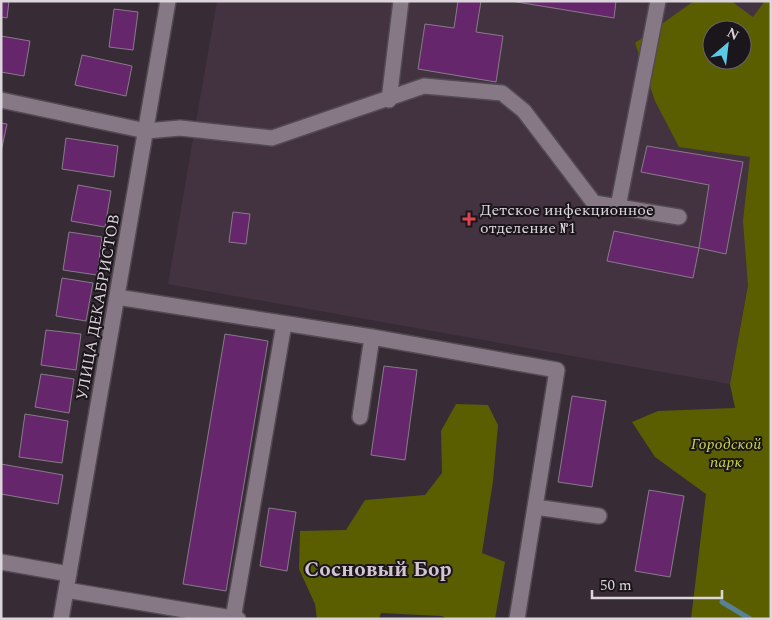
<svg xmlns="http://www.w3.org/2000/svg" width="772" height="620" font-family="Spectral,serif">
	<rect width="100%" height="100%" fill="#372c36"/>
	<path fill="#433341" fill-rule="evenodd" d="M 217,1 L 771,1 L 771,154 L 730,384 L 168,284 ZM 712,30 L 742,30 L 742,60 L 712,60 Z"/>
	<path fill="#5a5e01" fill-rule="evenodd" d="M 694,1 L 731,1 L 753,17 L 765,1 L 771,1 L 771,619 L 691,619 L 706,494 L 655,457 L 632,422 L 658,411 L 735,408 L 730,384 L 748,285 L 743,221 L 750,157 L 679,147 L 655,101 L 635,43 ZM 712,30 L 742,30 L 742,60 L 712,60 Z
		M 456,404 L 488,405 L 498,425 L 493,481 L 482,553 L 505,562 L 495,619 L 448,619 L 442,616 L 381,613 L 379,619 L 317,619 L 315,604 L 299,569 L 300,531 L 346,530 L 365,500 L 425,495 L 442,473 L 441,431 Z"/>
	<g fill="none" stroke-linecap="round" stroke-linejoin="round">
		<path stroke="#588097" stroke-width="5" d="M 722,602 L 750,619"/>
	</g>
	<path fill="#65266c" stroke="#877b88" d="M 1,1 L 9,1 L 7,18 L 1,17 Z
		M 458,1 L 481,1 L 476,32 L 503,36 L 496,82 L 418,69 L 425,24 L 454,28 Z
		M 511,1 L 616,1 L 614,18 Z
		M 114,9 L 138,12 L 133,50 L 109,47 Z
		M 1,36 L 30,41 L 24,76 L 1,72 Z
		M 82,55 L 132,66 L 126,96 L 75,85 Z
		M 1,123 L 7,124 L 1,152 Z
		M 66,138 L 118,146 L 114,177 L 62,169 Z
		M 647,146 L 743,162 L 726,254 L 699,248 L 709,185 L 641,172 Z
		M 78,185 L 111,191 L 105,227 L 71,221 Z
		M 233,212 L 250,214 L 246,244 L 229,242 Z
		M 614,231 L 699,248 L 693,278 L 607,261 Z
		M 69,232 L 102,237 L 97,275 L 63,270 Z
		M 62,278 L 93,283 L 86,321 L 56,316 Z
		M 46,330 L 81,334 L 76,370 L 41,365 Z
		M 225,334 L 268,341 L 226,591 L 183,584 Z
		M 384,366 L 417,370 L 405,460 L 371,455 Z
		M 41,374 L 74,379 L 69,413 L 35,407 Z
		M 572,396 L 606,401 L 592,487 L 558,482 Z
		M 25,414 L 68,421 L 62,463 L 19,457 Z
		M 1,464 L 63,475 L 58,504 L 1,494 Z
		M 649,490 L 684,496 L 670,577 L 635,571 Z
		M 269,508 L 296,512 L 287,571 L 260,566 Z"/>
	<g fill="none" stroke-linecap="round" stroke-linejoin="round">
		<defs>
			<path id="minor" d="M 1,100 L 146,131 L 180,128 L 272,138 L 424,86 L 502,93 L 524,111 L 594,203 L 679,217
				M 389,100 L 401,1
				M 618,207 L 658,1
				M 117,297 L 372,337 L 557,370 L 517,619
				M 360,417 L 372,337
				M 535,507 L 599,516
				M 1,562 L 69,574
				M 66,590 L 238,619
				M 61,619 L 168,1
				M 233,619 L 284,324"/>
		</defs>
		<use href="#minor" stroke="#534a52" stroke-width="18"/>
		<use href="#minor" stroke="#867985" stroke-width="15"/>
	</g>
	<path fill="#e0444e" stroke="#1b161b" stroke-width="2" d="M466.5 211.5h5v5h5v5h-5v5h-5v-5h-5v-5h5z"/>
	<g text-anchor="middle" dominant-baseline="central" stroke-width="4" stroke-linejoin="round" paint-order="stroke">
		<g font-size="16" fill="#dcd5db" stroke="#1b161b" text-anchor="start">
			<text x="480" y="210">Детское инфекционное<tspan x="480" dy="18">отделение №1</tspan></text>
		</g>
		<g font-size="16" fill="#dcd5db" stroke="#1b161b">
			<text transform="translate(98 307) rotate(-80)">УЛИЦА ДЕКАБРИСТОВ</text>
		</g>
		<g font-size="16" font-style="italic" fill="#cbd448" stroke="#1b161b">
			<text x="726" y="444">Городской<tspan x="726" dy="18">парк</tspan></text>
		</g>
		<g font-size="21" font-weight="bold" fill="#d2c4d1" stroke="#1b161b">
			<text x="378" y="570">Сосновый Бор</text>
		</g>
	</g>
	<rect width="772" height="620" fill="none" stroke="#dcd5db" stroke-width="5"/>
	<g transform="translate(727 45) rotate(28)"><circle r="24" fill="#1b161b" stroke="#686268"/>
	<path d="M0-4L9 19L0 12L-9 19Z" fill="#5bc8e6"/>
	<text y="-8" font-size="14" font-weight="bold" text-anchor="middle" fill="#dcd5db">N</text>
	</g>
	<path d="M592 590v8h130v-8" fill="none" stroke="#dcd5db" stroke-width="2.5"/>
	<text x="600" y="590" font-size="15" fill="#dcd5db" stroke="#1b161b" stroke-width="4" paint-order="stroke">50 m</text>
</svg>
